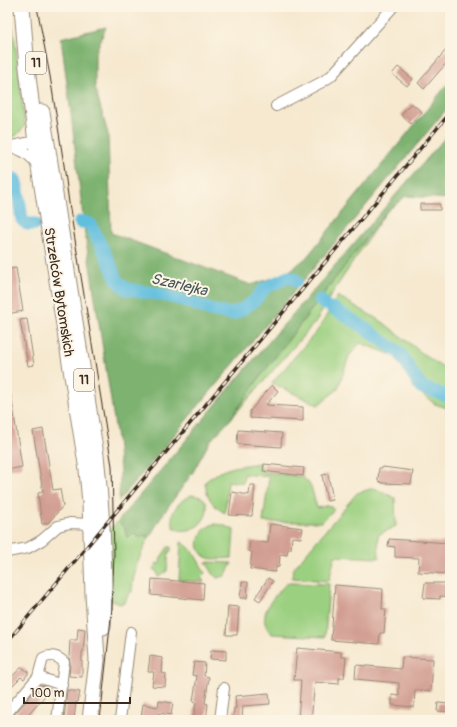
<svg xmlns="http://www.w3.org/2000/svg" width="457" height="727" font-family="Pangolin,sans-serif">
	<rect width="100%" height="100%" fill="#fcf5e5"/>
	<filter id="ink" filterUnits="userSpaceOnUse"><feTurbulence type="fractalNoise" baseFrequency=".025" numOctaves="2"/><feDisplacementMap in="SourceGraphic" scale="8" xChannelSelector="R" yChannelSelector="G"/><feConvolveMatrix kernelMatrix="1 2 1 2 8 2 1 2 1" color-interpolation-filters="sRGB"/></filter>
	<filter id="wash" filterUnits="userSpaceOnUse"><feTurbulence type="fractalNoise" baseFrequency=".012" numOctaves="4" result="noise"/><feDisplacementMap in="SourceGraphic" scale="16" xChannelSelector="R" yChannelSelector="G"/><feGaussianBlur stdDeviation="0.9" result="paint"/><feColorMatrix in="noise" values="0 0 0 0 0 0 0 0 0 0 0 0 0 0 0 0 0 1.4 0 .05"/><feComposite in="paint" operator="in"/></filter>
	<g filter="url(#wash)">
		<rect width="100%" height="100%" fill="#f6e9d0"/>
		<path fill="#9cd081" stroke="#6c7d50" d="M 7,7 L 10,10 L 15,41 L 25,126 L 16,136 L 7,138 Z
			M 386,212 L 331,295 L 317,320 L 229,421 L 260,377 Z
			M 338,296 L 384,323 L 422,353 L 450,373 L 450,409 L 435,404 L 415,389 L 395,356 L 360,343 L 349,356 L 338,389 L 318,405 L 272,383 L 318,330 Z
			M 259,463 L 263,472 L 303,477 L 311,486 L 317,508 L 329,505 L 334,510 L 322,522 L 263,522 L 269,477 L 244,474 L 243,483 L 228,481 L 225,513 C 213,507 206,496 205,482 C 225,466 235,467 259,463 Z
			M 374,488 L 395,498 L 396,526 L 378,535 L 379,558 L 335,556 L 329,581 L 292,578 L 293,569 L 357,493 Z
			M 192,495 C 195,496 201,496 204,499 C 206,501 207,504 207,507 C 208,523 189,536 174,528 C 173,526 172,522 172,519 C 172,508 183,498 192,495 Z
			M 118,521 L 125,529 L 126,533 L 128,538 L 134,532 L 138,537 L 150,536 C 140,554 133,571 132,592 L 129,593 L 125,602 L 120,604 L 109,600 L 106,533 Z
			M 214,524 L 223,525 L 234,530 L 232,558 C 225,558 210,561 204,556 C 192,545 201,528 214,524 Z
			M 181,542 C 193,547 199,563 205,573 L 201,577 L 204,582 L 179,580 Z
			M 168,547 L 171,547 L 171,551 L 169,551 L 167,571 L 158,577 L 157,572 L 153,569 L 157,563 L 159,564 L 161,561 L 160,559 Z
			M 206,562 L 232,563 L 225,576 L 217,578 L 214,575 Z
			M 287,583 L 329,584 L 325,637 L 272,634 C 270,631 266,627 265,623 C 262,608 277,593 287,583 Z"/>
		<path fill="#7db26f" stroke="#5c6e46" d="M 106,27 L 95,54 L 95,88 L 108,134 L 111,233 L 251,285 L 287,273 L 306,258 L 450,81 L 450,105 L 119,501 L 120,471 L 117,439 L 85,234 L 71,114 L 61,38 Z
			M 450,132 L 450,199 L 406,196 L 386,212 L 260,377 L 229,421 L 210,441 L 193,472 L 163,514 L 150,536 L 138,537 L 134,533 L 128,538 L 126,533 L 125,529 L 118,521 L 255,358 Z"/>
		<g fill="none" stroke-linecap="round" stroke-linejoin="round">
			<path stroke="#61bedf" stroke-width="13" d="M 7,176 L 15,179 L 17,183 L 22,220 L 27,224 L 35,224
				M 80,222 L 85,222 L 90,224 L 106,255 L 117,280 L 126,289 L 158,294 L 183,300 L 214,311 L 233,314 L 244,308 L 254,301 L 265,288 L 288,277 L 293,278 L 296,281
				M 320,300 L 324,304
				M 332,308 L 359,324 L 400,353 L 421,387 L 450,397"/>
		</g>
		<g id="blocks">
			<path fill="#d29d92" d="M 446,50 L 450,53 L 450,59 L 424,89 L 418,83 Z
				M 398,67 L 413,79 L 407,86 L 392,74 Z
				M 411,103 L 422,112 L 411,124 L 401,115 Z
				M 420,204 L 440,204 L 440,210 L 420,210 Z
				M 16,268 L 23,311 L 7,314 L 7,269 Z
				M 27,319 L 34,365 L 28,366 L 20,320 Z
				M 272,385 L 278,391 L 266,405 L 303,407 L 303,421 L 250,418 L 250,411 Z
				M 7,389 L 10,389 L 22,467 L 7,470 Z
				M 43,429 L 53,490 L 60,489 L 63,506 L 48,523 L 42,524 L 38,493 L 43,492 L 33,431 Z
				M 238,430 L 282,433 L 281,447 L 237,444 Z
				M 264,464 L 304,468 L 303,476 L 263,471 Z
				M 383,467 L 413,471 L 411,484 L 383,483 L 378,481 L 379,468 L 383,468 Z
				M 328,474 L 333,500 L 327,501 L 322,475 Z
				M 250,485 L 255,485 L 252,516 L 229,515 L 232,492 L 249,495 Z
				M 270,524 L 303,528 L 301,538 L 292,537 L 291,549 L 288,549 L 287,555 L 280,554 L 279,567 L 276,567 L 275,572 L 250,569 L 252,552 L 249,551 L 250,541 L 268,543 Z
				M 389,539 L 450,543 L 450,574 L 418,572 L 419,558 L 395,557 L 395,547 L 388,546 Z
				M 268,578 L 273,581 L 260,601 L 255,598 Z
				M 152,579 L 204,583 L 203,600 L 151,595 Z
				M 242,582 L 248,582 L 247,598 L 240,598 Z
				M 425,583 L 450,583 L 450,597 L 440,596 L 440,599 L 423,598 Z
				M 335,585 L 383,589 L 382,609 L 386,609 L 384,633 L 380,633 L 379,644 L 331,640 Z
				M 228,606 L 239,607 L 237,635 L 226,635 Z
				M 78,628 L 85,629 L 83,652 L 82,652 L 82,677 L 69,676 L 70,663 L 69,657 L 70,640 L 77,640 Z
				M 297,648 L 341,652 L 341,657 L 346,657 L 344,678 L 339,678 L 339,684 L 315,682 L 311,720 L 298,720 L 301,680 L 294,680 Z
				M 211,650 L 226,651 L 226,660 L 210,659 Z
				M 150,656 L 163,658 L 162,673 L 166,674 L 165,687 L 152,686 L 154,672 L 148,672 Z
				M 402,657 L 433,659 L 431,691 L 415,690 L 414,707 L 392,705 L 392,695 L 399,696 L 399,683 L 355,679 L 356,665 L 401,669 Z
				M 194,662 L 205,663 L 204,676 L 209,677 L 205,703 L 208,704 L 206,720 L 193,720 L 196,702 L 193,701 L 197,676 L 192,675 Z
				M 22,667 L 28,672 L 28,674 L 24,679 L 21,677 L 7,691 L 7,681 Z
				M 40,685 L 45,686 L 50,690 L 24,720 L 19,717 L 16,720 L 7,720 L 12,717 Z
				M 67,690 L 80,692 L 78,702 L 76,702 L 74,720 L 64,720 Z
				M 269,693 L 270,704 L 243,706 L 242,720 L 233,720 L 234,708 L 236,708 L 235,696 Z
				M 159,701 L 173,703 L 171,715 L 158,713 L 157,720 L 141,718 L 143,704 L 158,707 Z
				M 438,703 L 450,704 L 450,712 L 437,711 Z"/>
		</g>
	</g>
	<g filter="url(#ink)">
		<use href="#blocks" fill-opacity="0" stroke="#988a77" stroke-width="1"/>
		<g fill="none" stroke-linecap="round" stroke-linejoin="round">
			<defs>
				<path id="minor" d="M 276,106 L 322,82 L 331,76 L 393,7
					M 7,147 L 32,142 L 39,138
					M 12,147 C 24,151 32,156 39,167
					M 7,552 L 28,548 L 42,540 L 58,526 L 70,523 L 91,524
					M 38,677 L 62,685
					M 7,713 L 38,677 L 43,658 C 51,654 57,656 64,662 L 57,720
					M 120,720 L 131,632
					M 220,720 L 224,688"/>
				<path id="highway" d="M 22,7 L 27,68 L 39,167 L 87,470 L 90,503 L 93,594 L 97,660 L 90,720
					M 42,112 L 96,455 C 102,512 106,570 103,627"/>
			</defs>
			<use href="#minor" stroke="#988a77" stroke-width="12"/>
			<use href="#highway" stroke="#988a77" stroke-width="17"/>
			<use href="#minor" stroke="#fff" stroke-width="10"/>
			<use href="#highway" stroke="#fff" stroke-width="15"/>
			<path stroke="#3b2a1e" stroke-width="1" d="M 37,7 L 50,76 L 64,165 L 69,203 L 112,466 L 114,553 L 112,608 L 100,720"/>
			<defs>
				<path id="rail" d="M 7,642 L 450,113"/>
			</defs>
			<use href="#rail" stroke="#3b2a1e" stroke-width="3.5"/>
			<use href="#rail" stroke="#fcf5e5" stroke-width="2" stroke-dasharray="6" stroke-linecap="butt"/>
		</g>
	</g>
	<g text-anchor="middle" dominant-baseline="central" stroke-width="4" stroke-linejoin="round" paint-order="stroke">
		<g fill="#fcf5e5" stroke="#75675a" stroke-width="1">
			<rect x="26" y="52" width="20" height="22" rx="3"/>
			<rect x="74" y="369" width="20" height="22" rx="3"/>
		</g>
		<g font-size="13" font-weight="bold" fill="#3b2a1e">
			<text x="36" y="63">11</text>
			<text x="84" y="380">11</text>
		</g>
		<g font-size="14" fill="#3b2a1e" stroke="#fcf5e5">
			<text transform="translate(59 292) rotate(81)">Strzelców Bytomskich</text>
		</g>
		<g font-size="15" font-style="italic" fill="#465658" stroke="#fcf5e5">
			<text transform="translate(179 285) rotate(13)">Szarlejka</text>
		</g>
	</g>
	<rect width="457" height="727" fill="none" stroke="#fcf5e5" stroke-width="24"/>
	<path d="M24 697v6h106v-6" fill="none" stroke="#3b2a1e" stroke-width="2"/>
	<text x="30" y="697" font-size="12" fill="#3b2a1e" stroke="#fcf5e5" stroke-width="3" paint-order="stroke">100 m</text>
</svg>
